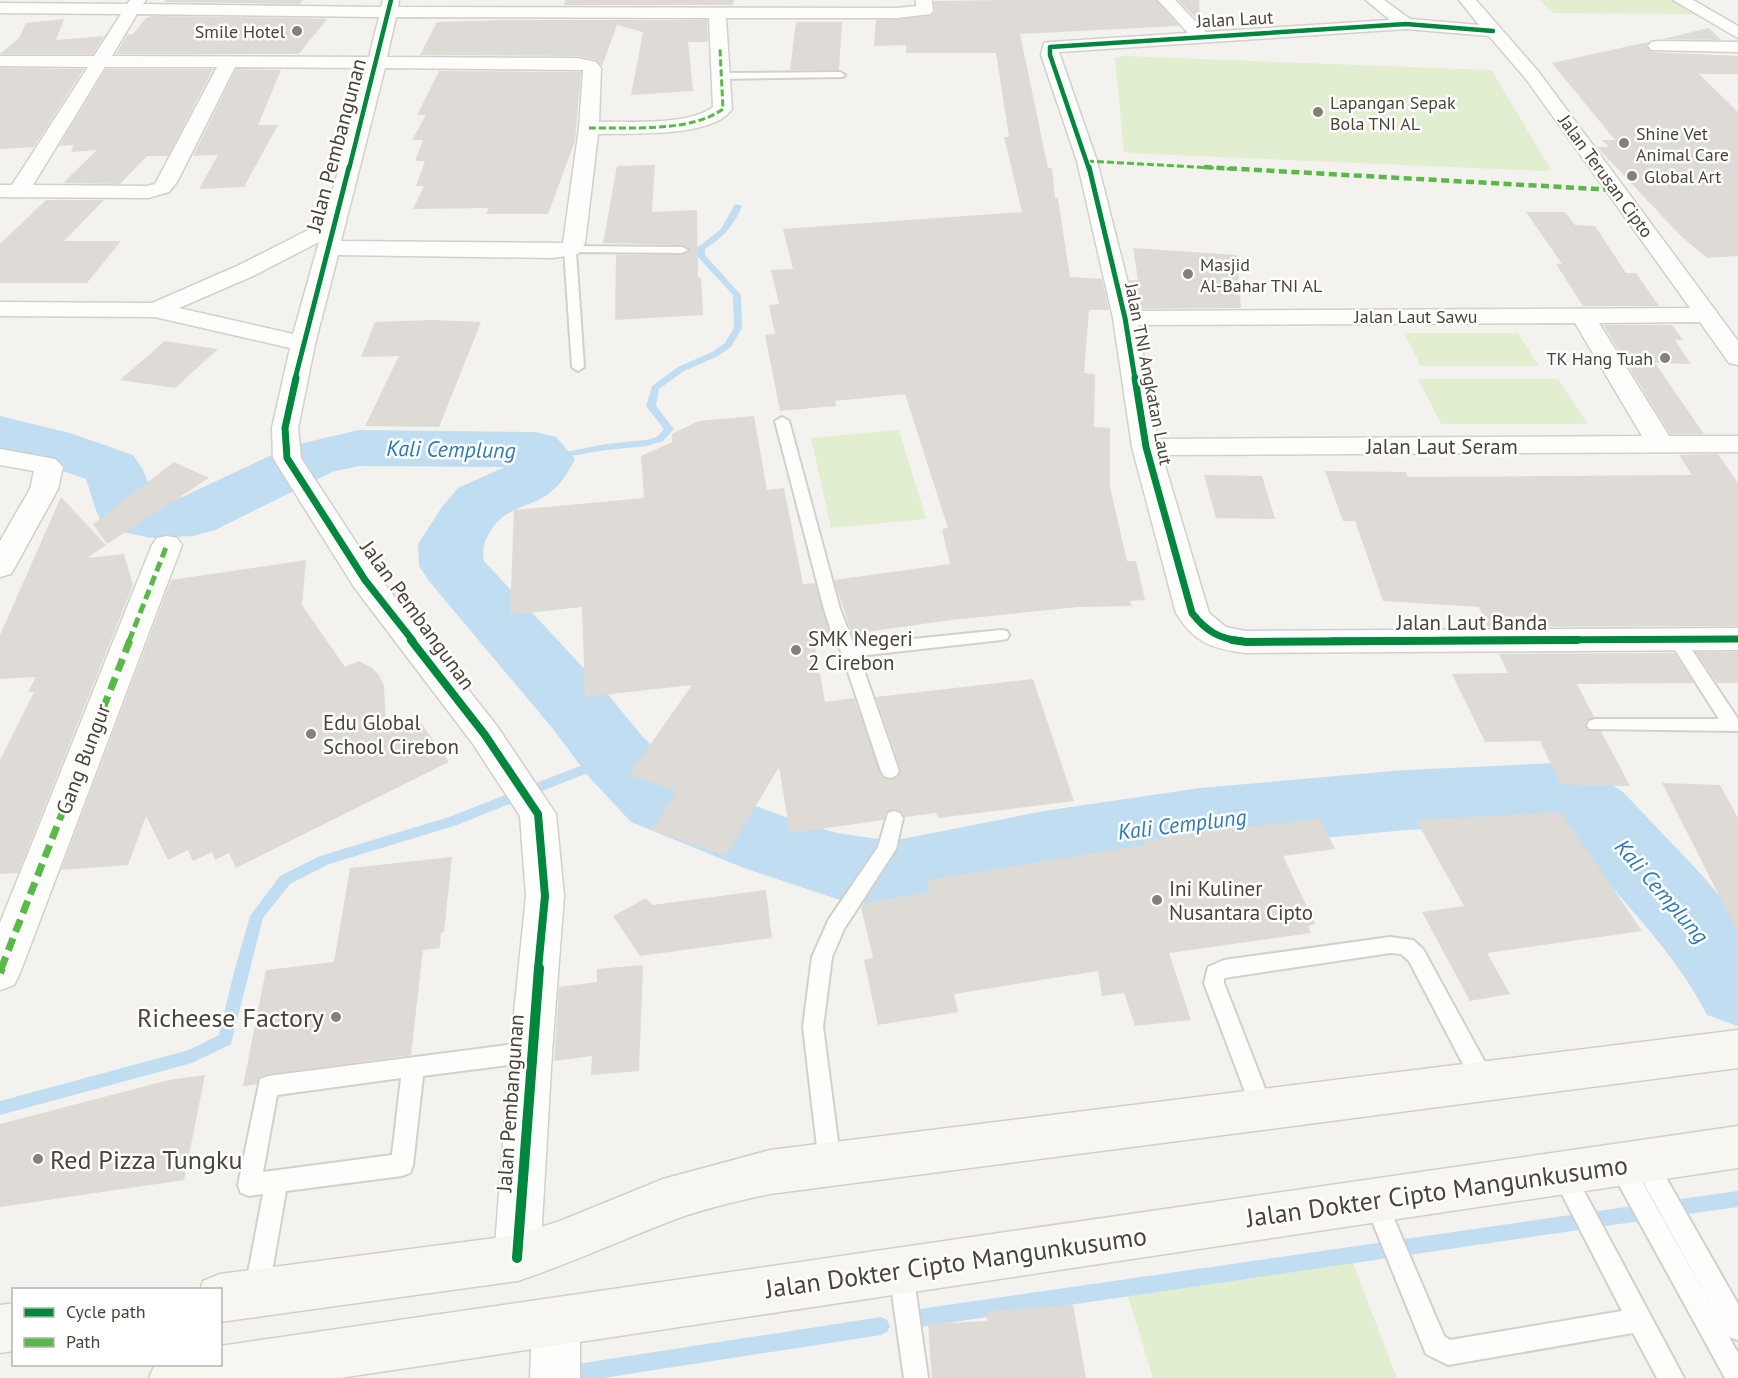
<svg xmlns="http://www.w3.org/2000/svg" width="1738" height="1378" font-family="'PT Sans',sans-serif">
	<rect width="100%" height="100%" fill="#f4f2ee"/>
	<path fill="#e1eecf" d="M 1539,0 L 1675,0 L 1701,14 L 1553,13 Z
		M 1122,56 L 1489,70 L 1492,71 L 1551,170 L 1544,171 L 1127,153 L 1124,152 L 1115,58 Z
		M 1404,333 L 1518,333 L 1539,366 L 1421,366 Z
		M 1418,379 L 1558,379 L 1588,424 L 1441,424 Z
		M 899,430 L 926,519 L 831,528 L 811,438 Z
		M 1353,1263 L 1397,1378 L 1153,1378 L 1128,1296 Z"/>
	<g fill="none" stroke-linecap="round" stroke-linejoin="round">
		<path fill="#c0ddf1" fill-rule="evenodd" d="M 735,204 L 742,206 C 734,226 722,238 705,249 L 705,255 L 741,295 L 742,328 L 731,347 L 718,356 L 684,371 L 659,389 L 656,406 L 674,429 L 663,441 L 647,446 L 606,450 L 541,461 L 541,457 L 545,456 L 606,444 L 646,440 L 657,437 L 664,429 L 646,406 L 652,386 L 678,367 L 712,352 L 725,343 L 734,328 L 733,295 L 698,257 L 697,248 L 721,229 Z
			M 616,752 L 620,754 L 622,757 L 620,760 L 457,825 L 329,864 L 290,884 L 263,918 L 231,1044 L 192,1063 L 0,1115 L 0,1101 L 189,1050 L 219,1035 L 233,976 L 250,916 L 280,876 L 320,856 L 449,817 Z
			M 1738,944 L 1738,956 L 1713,957 L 1708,955 L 1706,951 L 1708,947 Z
			M 1738,1191 L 1738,1207 L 1666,1217 L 1660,1215 L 1658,1209 L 1660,1203 L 1666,1201 Z
			M 1640,1205 L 1646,1207 L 1648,1213 L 1646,1219 L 1640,1221 L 913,1328 L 907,1325 L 904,1319 L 907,1313 L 913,1310 Z
			M 881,1317 L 887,1320 L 890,1326 L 887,1332 L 881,1335 L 603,1378 L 564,1378 L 562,1374 L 565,1368 L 571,1365 Z"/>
		<path fill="#c0ddf1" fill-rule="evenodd" d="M 0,416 L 70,433 L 133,455 L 142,468 L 155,498 L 182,497 L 291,446 L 359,430 L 535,432 L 556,437 L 575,459 C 569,470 563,482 553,490 C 534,508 506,505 491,530 C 484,542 482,547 484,561 L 605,691 L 643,737 L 687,780 L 791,819 L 837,833 L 892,841 L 1044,811 L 1200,788 L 1405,770 L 1556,763 L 1583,772 L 1606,781 L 1623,792 L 1701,874 L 1738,918 L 1738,1026 L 1707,1015 C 1682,965 1641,921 1605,879 C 1587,859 1572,838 1550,823 L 1405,830 L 1200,850 L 1044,875 L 892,907 L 837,899 L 744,868 L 631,822 L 589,777 L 553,729 L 429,581 L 419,566 L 418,544 L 442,507 L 458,488 L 505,467 L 359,466 L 332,472 L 215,530 L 193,536 L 151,538 L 105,528 C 95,513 92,496 86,479 L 28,459 L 0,452 Z"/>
	</g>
	<path fill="#dedbd6" d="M 166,0 L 303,0 L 300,4 L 164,2 Z
		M 565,0 L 734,0 L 733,5 L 564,5 Z
		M 1004,0 L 1156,0 L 1179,26 L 1020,34 L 1048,168 L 1052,168 L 1055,198 L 1058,198 L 1070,277 L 1102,279 L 1109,310 L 1089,310 L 1084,373 L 1095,374 L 1094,427 L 1110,428 L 1110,487 L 1127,561 L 1136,561 L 1145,600 L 1130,601 L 1132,606 L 1078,607 L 951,620 L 852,634 L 834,580 L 950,564 L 942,529 L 948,528 L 905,394 L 835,401 L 836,406 L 780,411 L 765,335 L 775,334 L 769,305 L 779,304 L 771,270 L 793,269 L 783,229 L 1022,212 L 1004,137 L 1009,137 L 996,53 L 906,53 L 906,45 L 874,46 L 876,20 L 931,16 L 935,11 L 934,1 Z
		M 1178,0 L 1199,0 L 1200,22 Z
		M 152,16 L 291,18 L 327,19 L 299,54 L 116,54 L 127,35 L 133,34 L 146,18 Z
		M 64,19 L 56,40 L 104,36 L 93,54 L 0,54 L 19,38 L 26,23 Z
		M 509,20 L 707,20 L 708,42 L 688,42 L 693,91 L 631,95 L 643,32 L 617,25 L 602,66 L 596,60 L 578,56 L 420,55 L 437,22 Z
		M 796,22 L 842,22 L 839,70 L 790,70 Z
		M 1709,28 L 1721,40 L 1662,39 Z
		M 1648,42 L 1646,46 L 1651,52 L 1738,56 L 1738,74 L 1699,74 L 1738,112 L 1738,256 L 1707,258 L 1680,235 L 1597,147 L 1609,147 L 1602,140 L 1615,140 L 1552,63 Z
		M 0,68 L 84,69 L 34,147 L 0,149 Z
		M 106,69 L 213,69 L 168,156 L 147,156 L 120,184 L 63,183 L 97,150 L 71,152 L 74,145 L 59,146 Z
		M 236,69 L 281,70 L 258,125 L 278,125 L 244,187 L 199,189 L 218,155 L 193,156 Z
		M 439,71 L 581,72 L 575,141 L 548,214 L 486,214 L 489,208 L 413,209 L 424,186 L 416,186 L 425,161 L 415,161 L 423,140 L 412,140 L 426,115 L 417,115 Z
		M 655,165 L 652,212 L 697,210 L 698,278 L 701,277 L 703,315 L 615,320 L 616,255 L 682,255 L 690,251 L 682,245 L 603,243 L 617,166 Z
		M 46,200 L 104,200 L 64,241 L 121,241 L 87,283 L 0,283 L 0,244 Z
		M 1526,212 L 1565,212 L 1575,225 L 1595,226 L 1626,273 L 1636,273 L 1659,306 L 1583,306 L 1556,264 L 1562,264 Z
		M 1133,248 L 1237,255 L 1241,308 L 1137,309 L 1129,280 L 1138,280 Z
		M 432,320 L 481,322 L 439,427 L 365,426 L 399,356 L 361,357 L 375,322 Z
		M 1603,325 L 1672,325 L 1683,340 L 1675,340 L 1691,364 L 1655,363 L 1704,434 L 1670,434 Z
		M 165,341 L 218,349 L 175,388 L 120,380 Z
		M 754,416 L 767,490 L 784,488 L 803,584 L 815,583 L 831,637 L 814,640 L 825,702 L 854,698 L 882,777 L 889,780 L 897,778 L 901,770 L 876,697 L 1033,679 L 1074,801 L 938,818 L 936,813 L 905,817 L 901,811 L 893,809 L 886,812 L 884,820 L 790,833 L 779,767 L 726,856 L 651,830 L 677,791 L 629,775 L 692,685 L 585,697 L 582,607 L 510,615 L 514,510 L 644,498 L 641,456 L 672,442 L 672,434 L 699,421 Z
		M 1718,454 L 1738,483 L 1738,626 L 1488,627 L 1479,607 L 1383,601 L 1355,521 L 1343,521 L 1325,471 L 1406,472 L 1408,477 L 1692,475 L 1679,455 Z
		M 174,462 L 209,478 L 107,544 L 93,524 Z
		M 1204,475 L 1262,476 L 1275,519 L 1216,518 Z
		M 61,497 L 106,545 L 87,558 L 124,554 L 133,585 L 18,873 L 0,874 L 0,760 L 34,692 L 28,692 L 36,677 L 0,679 L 0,635 Z
		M 306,560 L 302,605 L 345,667 L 359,661 L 371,667 L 379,675 L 384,686 L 386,730 L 416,716 L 449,762 L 236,868 L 229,853 L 215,860 L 212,852 L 193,861 L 188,850 L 168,860 L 146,816 L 128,865 L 61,870 L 171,580 Z
		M 1696,652 L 1738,652 L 1738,683 L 1717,683 Z
		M 1674,653 L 1694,683 L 1577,684 L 1594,717 L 1587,720 L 1585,724 L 1587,730 L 1601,731 L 1630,786 L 1561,785 L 1540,741 L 1485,742 L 1452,674 L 1508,673 L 1499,654 Z
		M 1662,783 L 1720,785 L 1738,818 L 1738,933 Z
		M 1561,812 L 1642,931 L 1487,953 L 1510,994 L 1470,1001 L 1422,912 L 1464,906 L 1416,820 Z
		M 1320,819 L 1335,849 L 1283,856 L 1315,924 L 1308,926 L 1311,933 L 1169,953 L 1191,1020 L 1135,1026 L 1124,993 L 1102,996 L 1098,971 L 954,994 L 958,1012 L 878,1025 L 864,960 L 873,958 L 861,907 L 864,903 L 930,892 L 927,880 L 1145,845 L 1144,841 L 1186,834 Z
		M 452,857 L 444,932 L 441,933 L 440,948 L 423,950 L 411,1055 L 268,1074 L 259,1077 L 257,1084 L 243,1086 L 266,970 L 334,962 L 350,868 Z
		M 766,890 L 772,938 L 640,956 L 613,916 L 646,898 L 652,905 Z
		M 643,965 L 639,1071 L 591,1075 L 592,1056 L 554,1061 L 559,987 L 597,982 L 597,969 Z
		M 205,1075 L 184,1180 L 0,1207 L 0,1124 L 169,1080 Z
		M 1073,1305 L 1086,1378 L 932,1378 L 928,1324 L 987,1321 L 987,1311 Z"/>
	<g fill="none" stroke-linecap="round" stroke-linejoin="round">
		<defs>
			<path id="lane" d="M 840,72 L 845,75 L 843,77 L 722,79 L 717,76 L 722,73 Z
				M 570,246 L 682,247 L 688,250 L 682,253 L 576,252 L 584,367 L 578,371 L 572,367 L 564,249 Z
				M 782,417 L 789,421 L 840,609 L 854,645 L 1001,630 L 1007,631 L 1009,635 L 1007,639 L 1001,640 L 859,656 L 899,771 L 896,776 L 890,778 L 884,776 L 881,771 L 841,651 L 832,634 L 824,609 L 775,421 Z
				M 1676,633 L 1682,635 L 1738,719 L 1738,731 L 1589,729 L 1587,725 L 1589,721 L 1595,719 L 1719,719 L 1668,639 L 1670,635 Z
				M 894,811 L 900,813 L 903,818 L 896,849 L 844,929 L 832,957 L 823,1027 L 841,1164 L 838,1172 L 830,1175 L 822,1172 L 819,1164 L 803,1027 L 812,957 L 829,919 L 878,847 L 888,813 Z
				M 1390,937 L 1413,940 L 1423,949 L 1492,1075 L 1495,1082 L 1492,1089 L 1484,1092 L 1476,1089 L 1409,961 L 1401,954 L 1390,953 L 1224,978 L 1224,983 L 1273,1109 L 1270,1116 L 1262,1119 L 1254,1116 L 1204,983 L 1208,967 L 1224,960 Z
				M 531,1042 L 538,1045 L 541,1052 L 538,1059 L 531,1062 L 423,1076 L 413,1165 L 410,1173 L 402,1176 L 286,1191 L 269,1289 L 265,1297 L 257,1301 L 249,1297 L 245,1289 L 263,1194 L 249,1196 L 241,1193 L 238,1185 L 260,1079 L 268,1076 ZM 401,1078 L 392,1155 L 263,1172 L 277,1095 Z
				M 1644,1150 L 1652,1153 L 1738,1304 L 1738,1340 L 1729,1337 L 1636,1169 L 1633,1161 L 1636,1153 Z
				M 1621,1155 L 1629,1158 L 1738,1353 L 1738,1378 L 1725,1378 L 1613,1174 L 1610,1166 L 1613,1158 Z
				M 1562,1162 L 1570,1165 L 1684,1378 L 1657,1378 L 1633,1333 L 1448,1365 L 1426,1354 L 1364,1201 L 1367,1193 L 1375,1190 L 1383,1193 L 1444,1336 L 1450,1340 L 1622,1311 L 1551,1173 L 1554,1165 Z
				M 901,1260 L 909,1264 L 913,1272 L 928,1378 L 904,1378 L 889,1272 L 893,1264 Z"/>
			<path id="street" d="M 130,0 L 146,0 L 143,4 L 381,7 L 383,0 L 399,0 L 398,7 L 897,8 L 916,6 L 916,0 L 932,0 L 933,10 L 931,14 L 897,18 L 726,18 L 732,109 C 713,138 630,133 598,134 L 585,243 L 578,254 L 553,258 L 338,255 L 315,344 L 298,428 L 301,458 L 376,573 L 497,726 L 556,814 L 564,896 L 552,1052 L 540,1258 L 534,1275 L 517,1281 L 500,1275 L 494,1258 L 510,1052 L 526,896 L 520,816 L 473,744 L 354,587 L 273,458 L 272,428 L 290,348 L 155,317 L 0,316 L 0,302 L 152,303 L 237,266 L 324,222 L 367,68 L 235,67 L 177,182 L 169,192 L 148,198 L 0,197 L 0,185 L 12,185 L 88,67 L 0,66 L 0,56 L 94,56 L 121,14 L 0,13 L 0,3 L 127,4 ZM 137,14 L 379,17 L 369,57 L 112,56 ZM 396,17 L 709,18 L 713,107 C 687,126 631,121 599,122 L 601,68 L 596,62 L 578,58 L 387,57 ZM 105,67 L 217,67 L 155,184 L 147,186 L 33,185 ZM 385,68 L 583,70 L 579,128 L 563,243 L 341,241 ZM 319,242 L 293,334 L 179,308 L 253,276 Z
				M 1158,0 L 1175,0 L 1206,32 L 1390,20 L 1366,0 L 1384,0 L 1410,19 L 1479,25 L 1459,0 L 1476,0 L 1538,71 L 1738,341 L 1738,365 L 1729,363 L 1700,322 L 1599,323 L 1669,436 L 1738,436 L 1738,452 L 1162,455 L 1209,613 L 1226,627 L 1246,631 L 1738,628 L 1738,650 L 1246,653 C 1213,649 1194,643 1176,613 L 1132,447 L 1113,318 L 1077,161 L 1041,55 L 1044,43 L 1050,42 L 1188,33 ZM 1406,29 L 1489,36 L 1526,79 L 1690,308 L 1135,311 L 1097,161 L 1059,52 ZM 1575,323 L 1642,436 L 1158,439 L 1138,325 Z
				M 1673,0 L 1693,0 L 1738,26 L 1738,38 Z
				M 1657,41 L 1738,42 L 1738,52 L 1651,50 L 1648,46 L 1651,42 Z
				M 0,449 L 55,459 L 63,467 L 58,489 L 15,567 L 11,574 L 0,577 L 0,541 L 30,489 L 34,471 L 0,465 Z
				M 167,536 L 177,538 L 182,545 L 20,973 L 14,985 L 0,990 L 0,923 L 152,545 L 157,538 Z
				M 556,1298 L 573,1305 L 580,1322 L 580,1378 L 530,1378 L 532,1322 L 539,1305 Z"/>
			<path id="secondary" d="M 1738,1030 L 1738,1068 L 770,1194 C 734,1202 697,1210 663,1224 C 614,1243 567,1265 517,1281 L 220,1322 L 220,1290 L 200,1290 L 203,1281 L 220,1274 L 517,1235 L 560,1221 L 663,1179 L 770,1150 Z
				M 1738,1126 L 1738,1168 L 340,1378 L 149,1378 L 155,1364 L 220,1364 L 220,1346 Z
				M 14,1303 L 14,1351 L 0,1353 L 0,1305 Z"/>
		</defs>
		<use href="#lane" stroke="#d2d0cb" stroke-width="4"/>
		<use href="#street" stroke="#d2d0cb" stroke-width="3"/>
		<use href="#secondary" stroke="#d3cfc5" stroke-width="3"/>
		<use href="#lane" fill="#fdfdfc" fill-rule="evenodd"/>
		<use href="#street" fill="#fdfdfc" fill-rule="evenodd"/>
		<use href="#secondary" fill="#f7f6f1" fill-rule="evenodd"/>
		<path stroke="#58b947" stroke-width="3" stroke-dasharray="7 3" stroke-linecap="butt" d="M 589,128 C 628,127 690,133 723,109 L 720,49
			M 1087,161 L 1232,169"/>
		<path stroke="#58b947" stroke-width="4.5" stroke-dasharray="8 4.5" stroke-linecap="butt" d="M 1204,167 L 1615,190"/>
		<path stroke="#58b947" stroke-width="5" stroke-dasharray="10 5" stroke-linecap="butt" d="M 129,641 L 167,545"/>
		<path stroke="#58b947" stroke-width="7" stroke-dasharray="13 7" stroke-linecap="butt" d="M 1,969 L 130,640"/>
		<path stroke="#58b947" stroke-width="8" stroke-dasharray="16 8" stroke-linecap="butt" d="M 0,973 L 2,968"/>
		<defs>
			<path id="cycleway-far4" d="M 349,169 L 391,0
				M 1089,169 L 1050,55 L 1050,47 L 1406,24 L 1493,31"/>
			<path id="cycleway-far3" d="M 1089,167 L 1125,318 L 1135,379
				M 295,379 L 349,167"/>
			<path id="cycleway-far2" d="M 296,378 L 285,428 L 287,458 L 365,580 L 413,641
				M 1135,378 L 1146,447 L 1192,613 C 1206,631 1219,639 1242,641
				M 1331,641 L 1738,639"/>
			<path id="cycleway-far1" d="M 411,640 L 485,735 L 538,814 L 545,896 L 538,969
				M 1232,640 L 1246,642 L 1577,640"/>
			<path id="cycleway" d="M 517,1258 L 539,968"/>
		</defs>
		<use href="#cycleway-far4" stroke="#fff" stroke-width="7"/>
		<use href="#cycleway-far3" stroke="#fff" stroke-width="8"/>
		<use href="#cycleway-far2" stroke="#fff" stroke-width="10"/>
		<use href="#cycleway-far1" stroke="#fff" stroke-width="12"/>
		<use href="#cycleway" stroke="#fff" stroke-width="14"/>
		<use href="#cycleway-far4" stroke="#00873e" stroke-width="4.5"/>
		<use href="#cycleway-far3" stroke="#00873e" stroke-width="5"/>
		<use href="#cycleway-far2" stroke="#00873e" stroke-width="7"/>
		<use href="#cycleway-far1" stroke="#00873e" stroke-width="8"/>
		<use href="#cycleway" stroke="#00873e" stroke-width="10"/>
	</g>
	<g fill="#868178" stroke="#fff" stroke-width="2">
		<circle cx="297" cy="31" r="6"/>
		<circle cx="1318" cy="112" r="6"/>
		<circle cx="1624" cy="143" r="6"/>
		<circle cx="1632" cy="176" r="6"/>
		<circle cx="1188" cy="274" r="6"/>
		<circle cx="1665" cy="358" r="6"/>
		<circle cx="796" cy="650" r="6"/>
		<circle cx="311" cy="734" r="6"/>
		<circle cx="1157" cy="900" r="6"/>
		<circle cx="336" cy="1017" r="6"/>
		<circle cx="38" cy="1159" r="6"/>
	</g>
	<g text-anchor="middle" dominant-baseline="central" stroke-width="5" stroke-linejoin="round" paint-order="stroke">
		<g font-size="18" fill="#4b4439" stroke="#fff">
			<text transform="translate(1235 19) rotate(-3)">Jalan Laut</text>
			<text transform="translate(1606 176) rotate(54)">Jalan Terusan Cipto</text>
			<text x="1416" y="316">Jalan Laut Sawu</text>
			<text transform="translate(1149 374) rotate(79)">Jalan TNI Angkatan Laut</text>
		</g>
		<g font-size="18" fill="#4b4439" stroke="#fff" text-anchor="start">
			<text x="285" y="31" text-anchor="end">Smile Hotel</text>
			<text x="1330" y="102">Lapangan Sepak<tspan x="1330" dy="21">Bola TNI AL</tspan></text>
			<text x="1636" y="133">Shine Vet<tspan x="1636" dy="21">Animal Care</tspan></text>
			<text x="1644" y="176">Global Art</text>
			<text x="1200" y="264">Masjid<tspan x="1200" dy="21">Al-Bahar TNI AL</tspan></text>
			<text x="1653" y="358" text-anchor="end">TK Hang Tuah</text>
		</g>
		<g font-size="21" fill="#4b4439" stroke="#fff">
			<text transform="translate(336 145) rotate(-75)">Jalan Pembangunan</text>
			<text x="1442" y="446">Jalan Laut Seram</text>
			<text transform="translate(418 615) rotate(54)">Jalan Pembangunan</text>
			<text x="1472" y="622">Jalan Laut Banda</text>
			<text transform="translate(83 759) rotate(-69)">Gang Bungur</text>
			<text transform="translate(510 1103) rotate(-86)">Jalan Pembangunan</text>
		</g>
		<g font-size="21" fill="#4b4439" stroke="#fff" text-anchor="start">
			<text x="808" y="638">SMK Negeri<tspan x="808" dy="24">2 Cirebon</tspan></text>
			<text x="323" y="722">Edu Global<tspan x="323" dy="24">School Cirebon</tspan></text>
			<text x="1169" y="888">Ini Kuliner<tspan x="1169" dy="24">Nusantara Cipto</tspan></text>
		</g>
		<g font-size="22" font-style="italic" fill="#2e7ab2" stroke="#fff">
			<text transform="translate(451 449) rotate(1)">Kali Cemplung</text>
			<text transform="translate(1182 824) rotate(-7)">Kali Cemplung</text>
			<text transform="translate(1662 891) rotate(49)">Kali Cemplung</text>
		</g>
		<g font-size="26" fill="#4b4439" stroke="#fff" text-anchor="end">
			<text x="324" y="1017">Richeese Factory</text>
			<text x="50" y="1159" text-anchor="start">Red Pizza Tungku</text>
		</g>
		<g font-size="26" fill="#4b4439" stroke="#fff">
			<text transform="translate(1437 1191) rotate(-8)">Jalan Dokter Cipto Mangunkusumo</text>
			<text transform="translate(956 1262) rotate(-8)">Jalan Dokter Cipto Mangunkusumo</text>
		</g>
	</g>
	<rect x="12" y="1288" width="210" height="78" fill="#ffffff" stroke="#b7b4b0" stroke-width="1.5"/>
	<rect x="24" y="1308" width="30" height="9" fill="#00873e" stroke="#b7b4b0" stroke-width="1.5"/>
	<text x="66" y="1318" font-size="18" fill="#4b4439">Cycle path</text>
	<rect x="24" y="1338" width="30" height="9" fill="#58b947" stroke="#b7b4b0" stroke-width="1.5"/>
	<text x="66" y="1348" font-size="18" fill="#4b4439">Path</text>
</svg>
